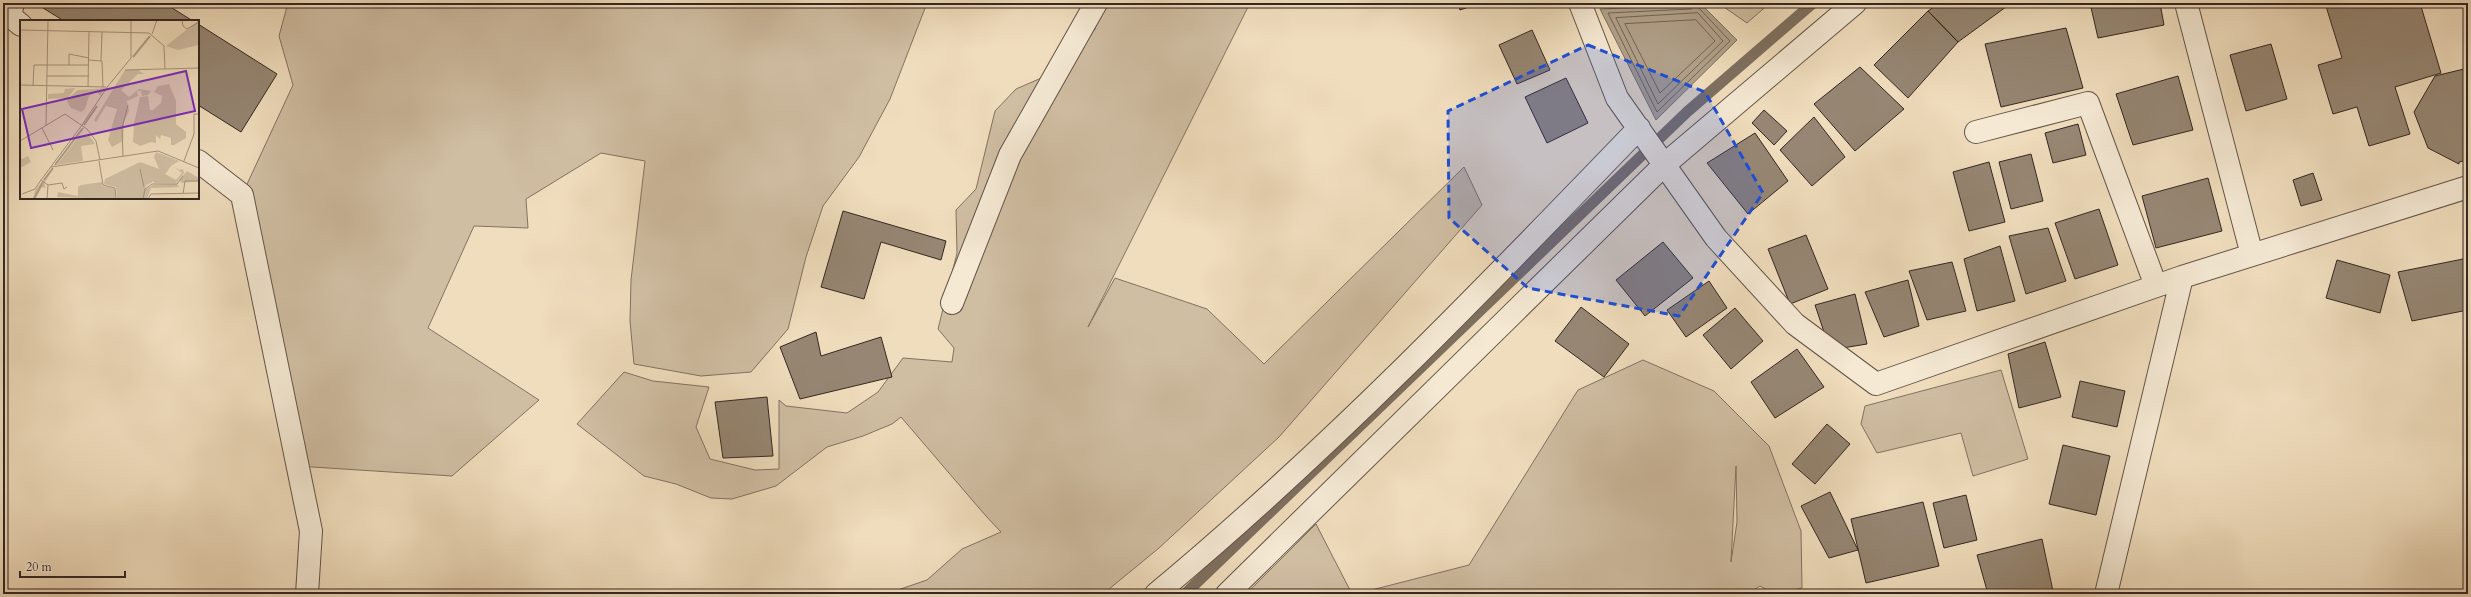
<svg xmlns="http://www.w3.org/2000/svg" width="2471" height="597" font-family="Cardo,serif">
	<rect width="100%" height="100%" fill="#f0ddbd"/>
	<filter id="stains"><feTurbulence type="fractalNoise" baseFrequency=".005" numOctaves="4"/><feColorMatrix values="0 0 0 0 .2 0 0 0 0 .09 0 0 0 0 .02 0 0 0 .5 -.17"/></filter>
	<radialGradient id="worn" r=".72"><stop offset=".6" stop-color="#630" stop-opacity="0"/><stop offset="1" stop-color="#630" stop-opacity=".3"/></radialGradient>
	<path fill="#d0bea3" stroke="#827262" fill-rule="evenodd" d="M 288,3 L 927,3 L 890,99 L 859,157 L 823,206 L 806,257 L 788,329 L 751,372 L 701,376 L 634,364 L 630,321 L 631,280 L 645,161 L 601,153 L 526,199 L 528,228 L 474,226 L 428,328 L 539,400 L 452,476 L 297,466 L 242,195 L 293,85 L 279,36 Z
		M 1102,3 L 1250,3 L 1088,327 L 1115,278 L 1207,309 L 1264,364 L 1464,167 L 1482,205 L 1279,437 L 1159,548 L 1103,594 L 886,594 L 927,580 L 962,549 L 1001,532 L 985,515 L 901,417 L 892,424 L 863,436 L 827,447 L 776,486 L 732,499 L 711,498 L 676,484 L 644,476 L 577,424 L 624,372 L 653,381 L 709,387 L 696,427 L 710,459 L 755,470 L 779,469 L 779,400 L 786,406 L 847,413 L 878,392 L 903,358 L 952,362 L 954,348 L 938,329 L 957,253 L 956,210 L 976,189 L 995,111 L 1016,89 L 1062,69 L 1095,29 Z
		M 1718,3 L 1770,3 L 1747,23 Z
		M 1643,360 L 1714,391 L 1769,446 L 1801,531 L 1802,588 L 1775,594 L 1760,586 L 1748,594 L 1356,594 L 1469,565 L 1578,390 ZM 1736,466 L 1737,522 L 1731,562 L 1731,561 Z
		M 2001,370 L 2028,459 L 1973,476 L 1961,433 L 1877,453 L 1861,424 L 1865,406 Z
		M 1316,524 L 1352,594 L 1246,594 Z"/>
	<path fill="#b09f88" stroke="#7e6f5f" d="M 1702,5 L 1737,40 L 1656,120 L 1600,9 Z"/>
	<g fill="none" stroke-linecap="round" stroke-linejoin="round">
		<path stroke="#726355" stroke-width="1" d="M 1696,5 L 1730,41 L 1657,112 L 1608,13 L 1691,9 Z
			M 1698,13 L 1723,41 L 1658,104 L 1616,18 Z
			M 1696,20 L 1715,41 L 1660,93 L 1625,24 Z"/>
		<path stroke="#7e6f5f" stroke-width="11" d="M 1185,594 L 1687,112 L 1813,3"/>
	</g>
	<path fill="#968673" stroke="#342722" d="M 35,3 L 164,3 L 193,21 L 64,21 Z
		M 1458,3 L 1481,3 L 1460,10 Z
		M 1939,3 L 2009,3 L 2010,4 L 1958,42 L 1928,11 Z
		M 2090,3 L 2160,3 L 2164,25 L 2098,38 Z
		M 2325,3 L 2420,3 L 2441,73 L 2395,87 L 2410,134 L 2369,146 L 2357,107 L 2333,114 L 2318,65 L 2342,58 Z
		M 1928,11 L 1958,42 L 1908,98 L 1874,65 Z
		M 198,24 L 277,74 L 241,132 L 198,105 Z
		M 2066,28 L 2083,88 L 2001,107 L 1985,44 Z
		M 1532,30 L 1550,70 L 1517,84 L 1499,45 Z
		M 2271,44 L 2287,99 L 2246,111 L 2230,55 Z
		M 1860,67 L 1904,109 L 1855,151 L 1814,104 Z
		M 2468,68 L 2468,160 L 2459,162 L 2459,164 L 2428,148 L 2414,112 L 2435,76 Z
		M 2178,76 L 2193,130 L 2133,145 L 2116,94 Z
		M 1566,78 L 1588,123 L 1547,143 L 1525,97 Z
		M 1764,110 L 1787,131 L 1774,145 L 1752,123 Z
		M 1814,117 L 1845,157 L 1812,186 L 1780,150 Z
		M 2078,124 L 2086,155 L 2053,163 L 2045,133 Z
		M 1755,133 L 1788,181 L 1748,214 L 1707,163 Z
		M 2031,154 L 2043,201 L 2011,209 L 1999,162 Z
		M 1989,162 L 2005,222 L 1969,231 L 1953,172 Z
		M 2313,173 L 2322,200 L 2301,206 L 2293,180 Z
		M 2208,178 L 2222,231 L 2156,248 L 2142,196 Z
		M 2099,209 L 2118,265 L 2075,279 L 2055,223 Z
		M 843,211 L 946,241 L 941,260 L 881,242 L 864,299 L 821,287 Z
		M 2048,228 L 2066,281 L 2026,294 L 2009,236 Z
		M 1806,235 L 1828,289 L 1790,304 L 1768,249 Z
		M 1663,242 L 1693,278 L 1645,316 L 1616,280 Z
		M 2000,246 L 2015,301 L 1977,311 L 1964,259 Z
		M 2468,258 L 2468,310 L 2412,321 L 2398,272 Z
		M 2337,260 L 2390,275 L 2380,313 L 2326,298 Z
		M 1952,262 L 1966,311 L 1927,320 L 1909,271 Z
		M 1908,280 L 1919,326 L 1884,337 L 1865,292 Z
		M 1709,281 L 1727,308 L 1686,337 L 1667,310 Z
		M 1855,294 L 1867,344 L 1830,350 L 1815,305 Z
		M 1581,307 L 1629,344 L 1604,377 L 1555,341 Z
		M 1735,308 L 1763,341 L 1731,369 L 1703,335 Z
		M 816,332 L 821,356 L 881,337 L 892,377 L 800,399 L 780,347 Z
		M 2045,342 L 2061,397 L 2019,408 L 2008,354 Z
		M 1797,349 L 1824,387 L 1775,418 L 1751,382 Z
		M 2080,381 L 2125,391 L 2117,427 L 2072,417 Z
		M 767,397 L 773,456 L 723,458 L 715,402 Z
		M 1827,424 L 1850,444 L 1815,484 L 1792,464 Z
		M 2063,445 L 2110,456 L 2096,515 L 2049,504 Z
		M 1830,492 L 1858,550 L 1829,558 L 1801,506 Z
		M 1966,495 L 1977,540 L 1944,548 L 1933,503 Z
		M 1923,502 L 1939,566 L 1866,583 L 1851,519 Z
		M 2042,539 L 2053,591 L 2040,594 L 1988,594 L 1977,555 Z"/>
	<g fill="none" stroke-linecap="round" stroke-linejoin="round">
		<defs>
			<path id="minor" d="M 13,3 L 10,16 L 21,25
				M 1580,3 L 1617,98 L 1716,238 L 1795,324 L 1876,384 L 2182,277 L 2468,187
				M 2186,3 L 2252,255
				M 1976,132 L 2088,103 L 2156,286
				M 198,161 L 242,195 L 311,531 L 307,594
				M 952,303 L 1010,155 L 1096,3
				M 1156,594 C 1328,451 1484,289 1639,128
				M 1227,594 L 1664,165 L 1855,3
				M 2106,594 L 2182,277"/>
		</defs>
		<use href="#minor" stroke="#635449" stroke-width="24"/>
		<use href="#minor" stroke="#f5e9d4" stroke-width="22"/>
	</g>
	<path fill="#1d4ed8" fill-opacity="0.2" stroke="#1d4ed8" stroke-width="3" stroke-dasharray="8 5" stroke-linejoin="round" d="M 1588,45 L 1705,92 L 1763,193 L 1679,316 L 1528,288 L 1449,218 L 1448,111 Z"/>
	<g transform="translate(20 20)">
		<rect width="179" height="179" fill="#f0ddbd"/>
		<path d="M 179,0 L 179,25 L 158,30 L 146,26 ZM 105,50 L 118,50 L 124,54 L 118,54 L 101,70 L 109,77 L 119,69 L 131,71 L 128,75 L 122,76 L 121,71 L 117,71 L 118,76 L 107,81 L 109,91 L 104,102 L 103,121 L 92,127 L 88,120 L 97,89 L 86,86 L 76,102 L 74,100 ZM 149,64 L 156,81 L 156,104 L 166,112 L 166,118 L 154,125 L 151,125 L 151,118 L 141,115 L 140,119 L 144,123 L 136,115 L 136,123 L 131,122 L 120,126 L 113,122 L 114,103 L 120,77 L 128,76 L 130,90 L 133,90 L 141,83 L 142,76 L 134,72 L 138,66 ZM 55,68 L 48,78 L 28,79 L 28,74 L 44,73 L 45,69 ZM 85,68 L 80,76 L 77,72 L 69,76 L 65,89 L 61,92 L 51,88 L 48,83 L 47,79 L 58,70 ZM 69,115 L 75,124 L 61,126 L 63,141 L 37,145 L 59,116 ZM 136,132 L 159,141 L 151,146 L 145,154 L 156,160 L 162,153 L 152,146 L 159,150 L 163,149 L 164,153 L 156,163 L 134,163 L 134,161 L 125,166 L 126,169 L 133,165 L 157,164 L 159,167 L 131,168 L 127,179 L 97,179 L 96,167 L 84,164 L 85,159 L 120,142 L 139,149 L 134,137 ZM 0,136 L 2,139 L 8,136 L 11,142 L 0,148 ZM 34,148 L 24,163 L 26,168 L 21,167 L 13,179 L 15,170 ZM 167,151 L 179,158 L 179,161 L 162,163 L 159,160 ZM 82,162 L 82,166 L 95,168 L 96,179 L 37,177 L 38,172 L 58,176 L 58,167 L 61,165 Z" fill="#d0bea3"/>
		<path fill="none" stroke="#b09f88" stroke-width="2" d="M 113,37 L 130,16M 64,105 L 77,86M 35,145 L 63,108M 24,160 L 33,148M 14,179 L 23,162"/>
		<path fill="none" stroke="#a5947f" stroke-width="1" d="M 162,0 L 163,6 L 167,9 L 179,2M 0,10 L 129,13 L 144,26 L 145,49M 132,14 L 137,0M 69,40 L 82,41 L 83,67M 81,41 L 82,12M 49,45 L 49,34 L 69,38M 105,50 L 179,48M 27,56 L 69,56M 0,65 L 86,67M 13,66 L 14,45 L 69,45M 68,67 L 69,11M 26,106 L 28,0M 22,108 L 33,130M 0,121 L 45,94 L 67,109 L 76,121 L 80,140M 103,136 L 102,108 L 108,85M 79,141 L 83,165 L 95,168 L 96,179M 164,141 L 174,114 L 174,94 L 179,94M 31,147 L 138,131 L 179,148M 120,149 L 124,167M 21,160 L 28,165 L 27,179M 28,165 L 42,163 L 44,169 L 47,167M 2,174 L 15,169 L 21,160 L 62,105 L 88,66 L 111,38 L 111,0M 163,174 L 165,161 L 179,161M 123,179 L 125,169 L 132,164 L 157,164 L 163,156M 128,179 L 131,174 L 179,173"/>
		<path fill="#7b2cbf" fill-opacity="0.15" stroke="#7b2cbf" stroke-width="2" d="M 166,51 L 175,91 L 11,128 L 2,89 Z"/>
		<rect width="179" height="179" fill="none" stroke="#342722" stroke-width="2"/>
	</g>
	<rect width="2471" height="597" fill="none" stroke="#f0ddbd" stroke-width="16"/>
	<rect x="4" y="4" width="2463" height="589" fill="none" stroke="#342722" stroke-width="2"/>
	<rect x="8" y="8" width="2455" height="581" fill="none" stroke="#342722"/>
	<path d="M20 571v6h105v-6" fill="none" stroke="#342722" stroke-width="2"/>
	<text x="26" y="571" font-size="12" fill="#342722" stroke="#f5e9d4" stroke-width="3" paint-order="stroke">20 m</text>
	<rect width="100%" height="100%" filter="url(#stains)"/>
	<rect width="100%" height="100%" fill="url(#worn)"/>
</svg>
